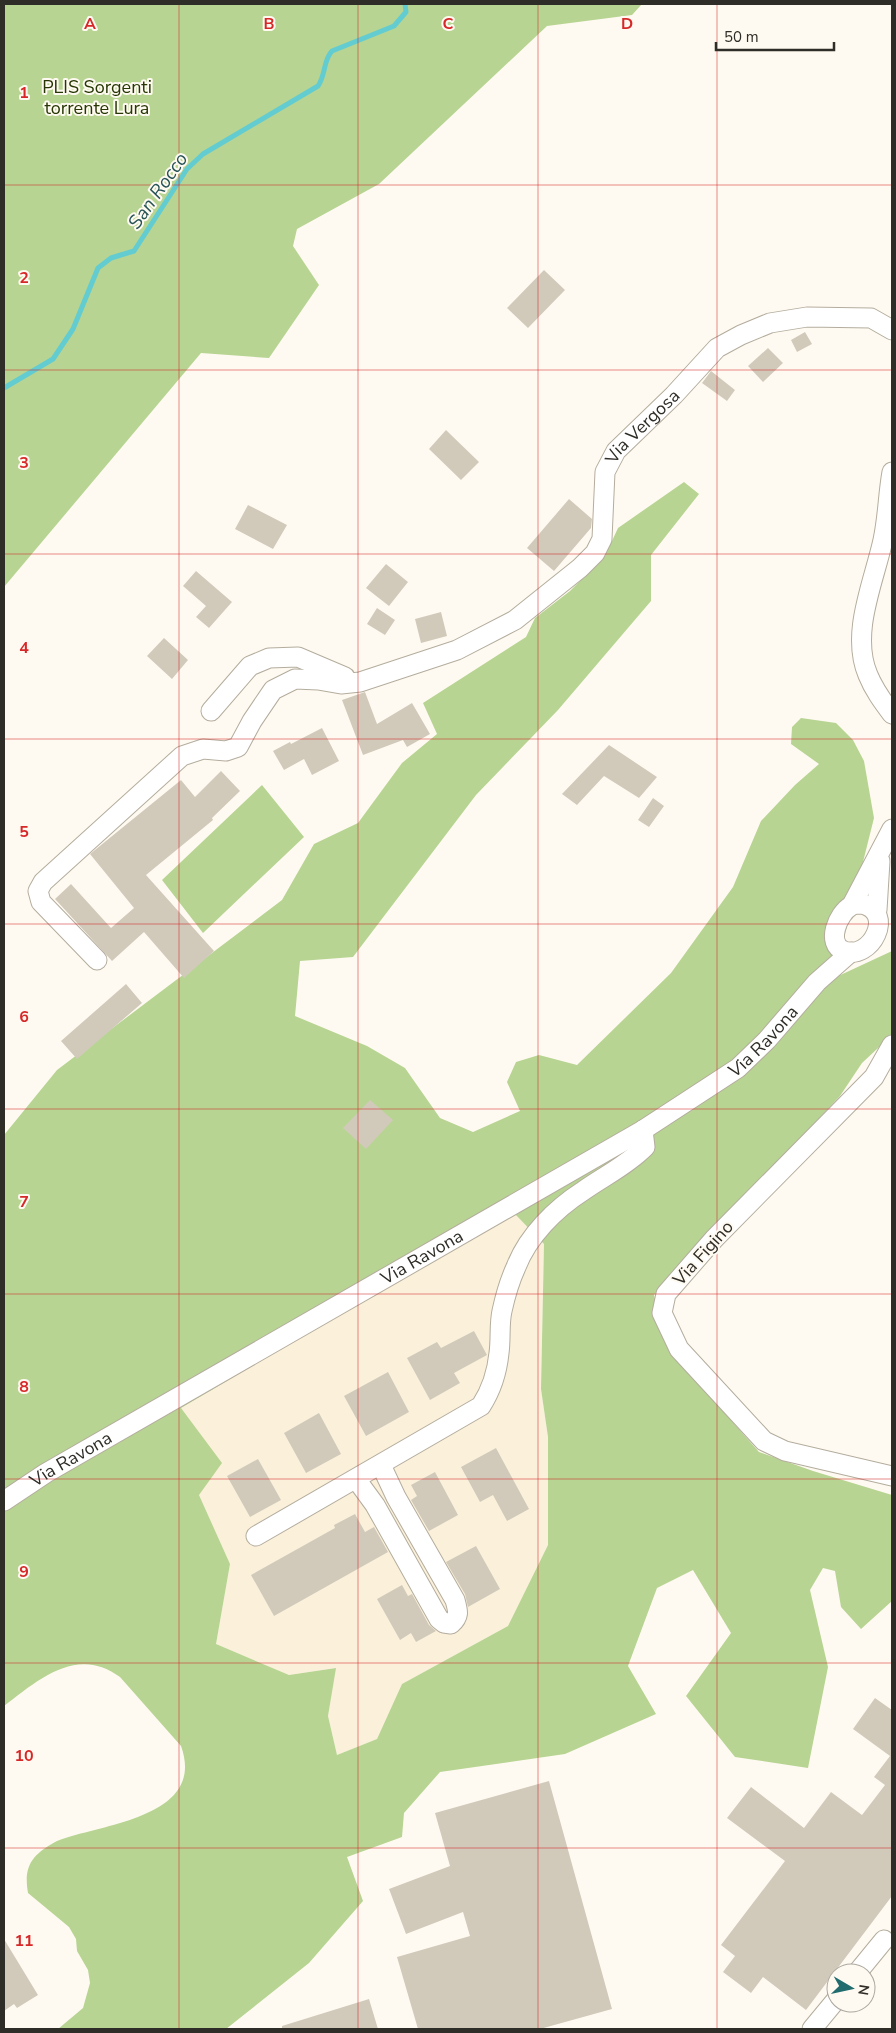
<svg xmlns="http://www.w3.org/2000/svg" width="896" height="2033" font-family="'Nunito Sans',sans-serif">
	<rect width="100%" height="100%" fill="#fffaf1"/>
	<path fill="#fbf0da" d="M 513,1212 L 544,1244 L 541,1389 L 548,1437 L 548,1545 L 508,1626 L 402,1684 L 377,1739 L 337,1755 L 328,1716 L 335,1668 L 289,1675 L 216,1644 L 230,1564 L 199,1495 L 180,1408 Z"/>
	<path fill="#b7d492" fill-rule="evenodd" d="M 4,4 L 642,4 L 632,15 L 547,26 L 379,184 L 297,229 L 293,246 L 319,285 L 269,358 L 201,353 L 4,587 Z
		M 684,482 L 699,494 L 651,555 L 651,601 L 558,710 L 476,795 L 353,957 L 300,961 L 295,1016 L 367,1046 L 405,1068 L 440,1118 L 473,1132 L 520,1111 L 507,1082 L 516,1062 L 539,1055 L 577,1065 L 671,973 L 733,887 L 761,821 L 795,785 L 819,764 L 791,744 L 792,727 L 801,718 L 836,723 L 853,740 L 864,761 L 874,818 L 834,978 L 892,951 L 892,1035 L 862,1063 L 840,1096 L 654,1295 L 669,1350 L 759,1452 L 813,1471 L 892,1495 L 892,1601 L 861,1629 L 841,1607 L 835,1571 L 823,1568 L 810,1590 L 828,1667 L 808,1768 L 735,1757 L 686,1696 L 731,1633 L 693,1570 L 657,1588 L 628,1666 L 656,1714 L 565,1754 L 440,1772 L 404,1813 L 402,1837 L 347,1857 L 363,1901 L 309,1963 L 226,2029 L 58,2029 L 83,2008 L 90,1983 L 88,1970 L 77,1951 L 76,1939 L 69,1927 L 28,1893 C 23,1865 33,1854 57,1841 C 100,1824 207,1818 181,1746 L 120,1677 C 77,1645 38,1680 4,1706 L 4,1135 L 57,1070 L 282,900 L 314,844 L 358,823 L 402,763 L 437,734 L 423,703 L 526,637 L 535,618 L 570,591 L 605,556 L 618,528 ZM 513,1212 L 544,1244 L 541,1389 L 548,1437 L 548,1545 L 508,1626 L 402,1684 L 377,1739 L 337,1755 L 328,1716 L 336,1668 L 289,1675 L 216,1644 L 230,1564 L 199,1495 L 222,1463 L 181,1408 Z
		M 262,785 L 304,837 L 203,933 L 162,880 Z"/>
	<g fill="none" stroke-linecap="round" stroke-linejoin="round">
		<path stroke="#63ccd1" stroke-width="5" d="M 4,388 L 53,359 L 73,329 L 98,268 L 111,258 L 134,251 L 187,169 L 203,154 L 318,86 C 326,75 323,60 332,51 L 394,26 L 406,12 L 405,4"/>
	</g>
	<path fill="#d1cabb" d="M 544,270 L 565,290 L 528,328 L 507,308 Z
		M 805,332 L 812,344 L 797,352 L 791,340 Z
		M 768,348 L 783,363 L 763,382 L 748,366 Z
		M 711,371 L 735,390 L 727,401 L 702,383 Z
		M 446,430 L 479,462 L 461,480 L 429,449 Z
		M 569,499 L 592,519 L 591,528 L 554,571 L 527,548 Z
		M 248,505 L 287,525 L 273,549 L 235,529 Z
		M 386,564 L 408,582 L 389,606 L 366,588 Z
		M 196,571 L 232,602 L 209,628 L 196,617 L 206,606 L 183,586 Z
		M 377,608 L 395,620 L 385,635 L 367,624 Z
		M 441,612 L 447,636 L 421,643 L 415,619 Z
		M 164,638 L 188,660 L 172,679 L 147,656 Z
		M 365,692 L 377,724 L 412,703 L 430,734 L 407,747 L 403,740 L 363,755 L 342,700 Z
		M 322,728 L 339,761 L 312,775 L 304,759 L 284,770 L 273,751 L 290,742 L 291,744 Z
		M 609,745 L 657,777 L 639,798 L 604,776 L 577,805 L 562,794 Z
		M 221,771 L 240,791 L 212,818 L 213,820 L 146,875 L 214,951 L 184,978 L 144,932 L 112,961 L 55,899 L 71,884 L 111,928 L 134,908 L 90,854 L 181,780 L 195,797 Z
		M 653,798 L 664,806 L 649,827 L 638,820 Z
		M 126,984 L 142,1003 L 77,1059 L 61,1041 Z
		M 370,1100 L 393,1120 L 366,1149 L 343,1128 Z
		M 474,1331 L 487,1355 L 454,1373 L 460,1383 L 430,1400 L 407,1358 L 437,1342 L 441,1348 Z
		M 388,1372 L 409,1412 L 366,1436 L 344,1396 Z
		M 319,1413 L 341,1454 L 306,1473 L 284,1433 Z
		M 496,1448 L 529,1509 L 507,1521 L 493,1495 L 480,1502 L 461,1467 Z
		M 258,1459 L 281,1500 L 250,1517 L 227,1476 Z
		M 435,1472 L 458,1515 L 429,1531 L 411,1500 L 417,1496 L 411,1485 Z
		M 355,1514 L 365,1532 L 374,1527 L 388,1552 L 274,1616 L 251,1575 L 335,1528 L 334,1525 Z
		M 476,1546 L 500,1589 L 468,1607 L 465,1594 L 446,1562 Z
		M 402,1585 L 408,1596 L 412,1594 L 429,1625 L 436,1631 L 416,1642 L 411,1633 L 400,1640 L 377,1599 Z
		M 875,1698 L 892,1710 L 892,1896 L 806,2010 L 763,1977 L 751,1993 L 723,1972 L 735,1956 L 721,1945 L 785,1861 L 727,1818 L 751,1787 L 804,1828 L 831,1792 L 862,1815 L 885,1785 L 874,1777 L 890,1756 L 853,1729 Z
		M 549,1781 L 612,2009 L 540,2029 L 418,2029 L 397,1957 L 470,1936 L 463,1912 L 406,1934 L 389,1889 L 450,1866 L 435,1813 Z
		M 4,1939 L 38,1995 L 17,2008 L 14,2004 L 4,2011 Z
		M 369,1999 L 378,2029 L 282,2029 L 282,2026 Z"/>
	<g fill="none" stroke-linecap="round" stroke-linejoin="round">
		<defs>
			<g id="minor">
				<path d="M 892,472 C 888,494 888,517 883,540 C 874,582 850,633 868,675 C 874,690 883,702 892,714"/>
				<path d="M 211,711 L 250,666 L 269,658 L 298,657 L 345,677"/>
				<path d="M 862,904 C 896,912 871,961 844,951 C 825,944 838,913 851,906 C 854,904 859,904 862,904 Z"/>
				<path d="M 852,905 L 892,829"/>
				<path d="M 877,910 L 880,861"/>
				<path id="s1" d="M 97,960 L 41,902 L 38,891 L 43,882 L 182,756 L 203,749 L 226,751 L 238,747 L 252,721 L 273,690 L 295,679 L 318,680 L 341,684 L 360,682 L 457,650 L 515,620 L 580,568 L 595,553 L 602,539 L 605,472 L 616,451 L 674,395 L 717,348 L 741,335 L 770,323 L 807,317 L 871,318 L 892,330"/>
				<path d="M 892,1045 L 874,1077 L 714,1239 L 666,1294 L 662,1313 L 679,1349 L 764,1441 L 785,1451 L 892,1476"/>
				<path d="M 356,1479 L 375,1505 L 439,1619 L 444,1623 L 451,1624 C 460,1616 458,1611 455,1600 L 396,1497 L 381,1465"/>
				<path id="s2" d="M 4,1501 L 46,1473 L 643,1130 L 738,1068 L 767,1040 L 817,982 L 851,952"/>
				<path d="M 256,1536 L 481,1406 C 492,1389 497,1373 499,1353 C 501,1339 499,1324 502,1311 C 505,1297 510,1280 516,1267 C 528,1236 555,1209 583,1191 C 604,1176 626,1166 645,1147 L 643,1130"/>
				<path d="M 857,1973 L 884,1940"/>
				<path d="M 812,2029 L 836,2000"/>
			</g>
		</defs>
		<use href="#minor" stroke="#b4ad9e" stroke-width="21"/>
		<use href="#minor" stroke="#fff" stroke-width="19"/>
	</g>
	<path fill="none" stroke="#d62828" stroke-width="1" stroke-opacity="0.55" d="M 179,4 L 179,2029M 358,4 L 358,2029M 538,4 L 538,2029M 717,4 L 717,2029M 4,185 L 892,185M 4,370 L 892,370M 4,554 L 892,554M 4,739 L 892,739M 4,924 L 892,924M 4,1109 L 892,1109M 4,1294 L 892,1294M 4,1479 L 892,1479M 4,1663 L 892,1663M 4,1848 L 892,1848"/>
	<g text-anchor="middle" dominant-baseline="central" stroke-width="4" stroke-linejoin="round" paint-order="stroke">
		<g font-size="18" fill="#263704" stroke="#fffaf1">
			<text x="97" y="87">PLIS Sorgenti<tspan x="97" dy="21">torrente Lura</tspan></text>
		</g>
		<g font-size="18" fill="#2f2d27" stroke="#fffaf1">
			<text stroke="none"><textPath href="#s1" startOffset="919">Via Vergosa</textPath></text>
			<text stroke="none"><textPath href="#s2" startOffset="889">Via Ravona</textPath></text>
			<text transform="translate(703 1253) rotate(-48)">Via Figino</text>
			<text stroke="none"><textPath href="#s2" startOffset="484">Via Ravona</textPath></text>
			<text stroke="none"><textPath href="#s2" startOffset="79">Via Ravona</textPath></text>
		</g>
		<g font-size="19" font-style="italic" fill="#265456" stroke="#fffaf1">
			<text transform="translate(158 191) rotate(-55)">San Rocco</text>
		</g>
	</g>
	<g font-size="16" text-anchor="middle" font-weight="bold" fill="#d62828" stroke="#fffaf1" stroke-width="4" stroke-linejoin="round" paint-order="stroke">
		<text x="90" y="29">A</text>
		<text x="269" y="29">B</text>
		<text x="448" y="29">C</text>
		<text x="627" y="29">D</text>
		<text x="24" y="98">1</text>
		<text x="24" y="283">2</text>
		<text x="24" y="468">3</text>
		<text x="24" y="653">4</text>
		<text x="24" y="837">5</text>
		<text x="24" y="1022">6</text>
		<text x="24" y="1207">7</text>
		<text x="24" y="1392">8</text>
		<text x="24" y="1577">9</text>
		<text x="24" y="1761">10</text>
		<text x="24" y="1946">11</text>
	</g>
	<rect width="896" height="2033" fill="none" stroke="#2f2d27" stroke-width="10"/>
	<g transform="translate(851 1988) rotate(99)"><circle r="24" fill="#fffaf1" stroke="#aca8a0"/>
	<path d="M0-4L9 19L0 12L-9 19Z" fill="#206c6f"/>
	<text y="-8" font-size="14" font-weight="bold" text-anchor="middle" fill="#2f2d27">N</text>
	</g>
	<path d="M716 42v8h118v-8" fill="none" stroke="#2f2d27" stroke-width="2.5"/>
	<text x="724" y="42" font-size="15" fill="#2f2d27" stroke="#fffaf1" stroke-width="4" paint-order="stroke">50 m</text>
</svg>
